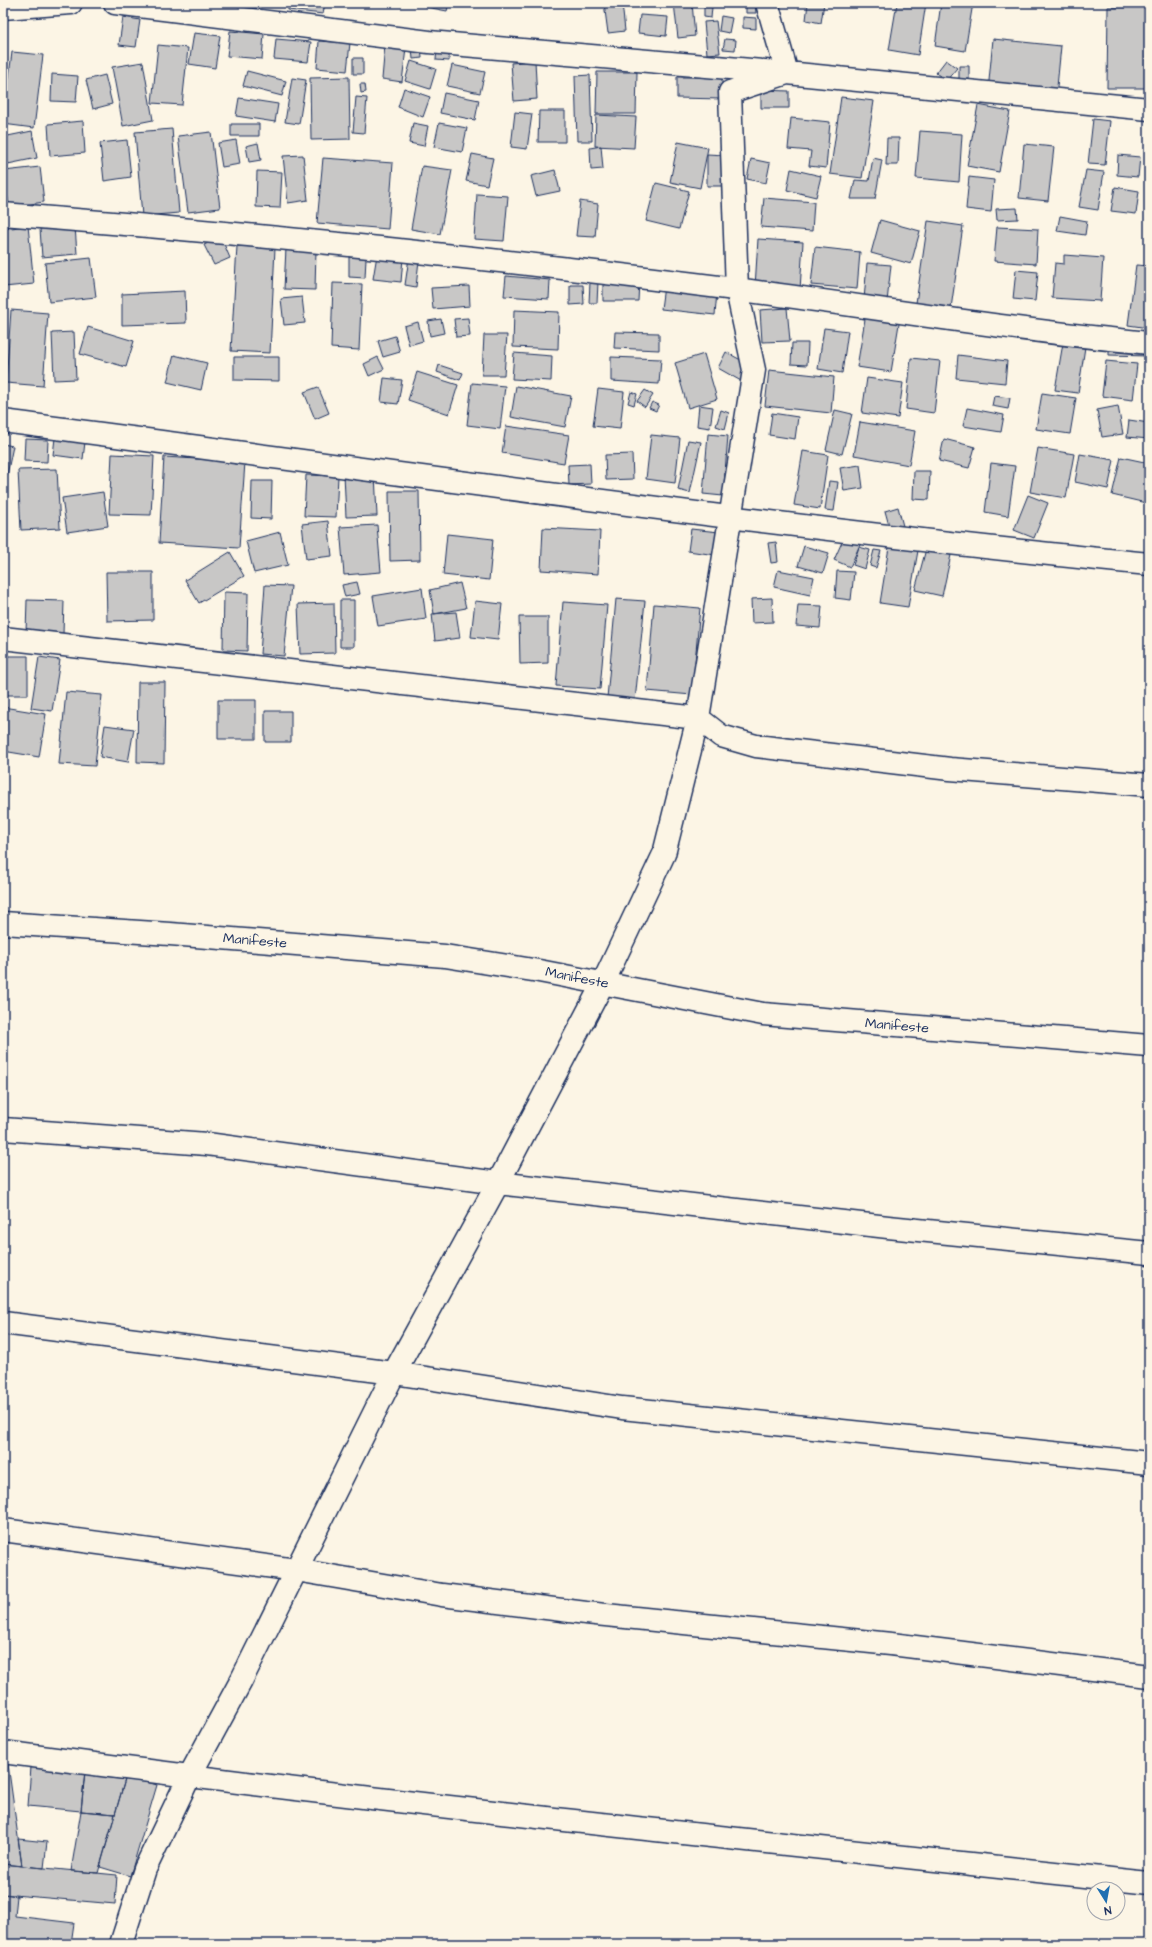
<svg xmlns="http://www.w3.org/2000/svg" width="1152" height="1947" font-family="'Architects Daughter',sans-serif">
	<rect width="100%" height="100%" fill="#fcf5e5"/>
	<filter id="ink" filterUnits="userSpaceOnUse"><feTurbulence type="fractalNoise" baseFrequency=".025" numOctaves="2"/><feDisplacementMap in="SourceGraphic" scale="8" xChannelSelector="R" yChannelSelector="G"/><feConvolveMatrix kernelMatrix="1 2 1 2 8 2 1 2 1" color-interpolation-filters="sRGB"/></filter>
	<g filter="url(#ink)">
		<path fill="#c8c7c6" stroke="#1b2f5e" d="M 288,3 L 325,3 L 323,14 L 288,10 Z
			M 426,3 L 449,3 L 447,11 L 426,7 Z
			M 604,3 L 622,3 L 625,31 L 608,33 Z
			M 674,3 L 692,3 L 695,36 L 678,38 Z
			M 808,3 L 824,3 L 821,23 L 806,20 Z
			M 847,3 L 881,3 L 881,5 L 847,5 Z
			M 897,3 L 926,3 L 918,55 L 889,50 Z
			M 941,3 L 973,3 L 965,51 L 935,46 Z
			M 746,4 L 755,4 L 756,13 L 746,13 Z
			M 704,7 L 712,7 L 711,18 L 704,17 Z
			M 1108,7 L 1148,7 L 1147,88 L 1107,88 Z
			M 640,15 L 668,17 L 666,36 L 638,33 Z
			M 721,16 L 732,18 L 729,33 L 719,31 Z
			M 123,17 L 140,20 L 136,47 L 119,45 Z
			M 743,17 L 756,18 L 756,29 L 743,28 Z
			M 716,21 L 720,53 L 707,54 L 704,22 Z
			M 230,31 L 264,34 L 262,59 L 227,56 Z
			M 194,33 L 220,36 L 215,68 L 189,64 Z
			M 276,39 L 311,42 L 308,62 L 274,59 Z
			M 725,39 L 736,40 L 735,50 L 723,49 Z
			M 993,39 L 1061,46 L 1056,97 L 988,91 Z
			M 319,41 L 350,43 L 347,71 L 317,68 Z
			M 158,45 L 188,48 L 182,105 L 152,103 Z
			M 385,45 L 406,48 L 402,82 L 382,79 Z
			M 421,47 L 422,58 L 413,59 L 412,48 Z
			M 437,48 L 449,49 L 449,61 L 436,60 Z
			M 12,52 L 43,55 L 34,128 L 3,124 Z
			M 353,58 L 363,58 L 363,74 L 353,74 Z
			M 946,60 L 957,68 L 946,81 L 936,73 Z
			M 411,61 L 436,69 L 430,89 L 405,81 Z
			M 535,61 L 537,99 L 514,101 L 511,63 Z
			M 143,62 L 153,120 L 123,126 L 112,67 Z
			M 452,65 L 485,72 L 480,93 L 447,86 Z
			M 959,66 L 969,66 L 969,85 L 959,85 Z
			M 247,71 L 286,81 L 282,96 L 243,86 Z
			M 597,72 L 637,72 L 636,114 L 596,114 Z
			M 52,74 L 78,76 L 76,102 L 51,101 Z
			M 105,75 L 112,104 L 93,109 L 86,80 Z
			M 590,75 L 592,141 L 577,141 L 575,76 Z
			M 349,77 L 350,139 L 311,140 L 310,78 Z
			M 677,77 L 722,77 L 722,99 L 677,98 Z
			M 292,78 L 306,80 L 299,124 L 285,122 Z
			M 360,84 L 365,84 L 366,92 L 361,93 Z
			M 404,88 L 430,97 L 423,117 L 398,107 Z
			M 761,90 L 789,91 L 789,108 L 761,108 Z
			M 444,93 L 479,100 L 475,120 L 440,113 Z
			M 356,97 L 367,98 L 364,133 L 353,132 Z
			M 841,97 L 874,101 L 862,178 L 830,174 Z
			M 239,98 L 278,104 L 275,122 L 236,116 Z
			M 978,105 L 1010,111 L 999,172 L 967,166 Z
			M 539,111 L 565,111 L 565,142 L 538,142 Z
			M 515,112 L 532,114 L 527,149 L 511,147 Z
			M 596,115 L 636,117 L 634,148 L 595,146 Z
			M 791,118 L 830,122 L 826,168 L 809,166 L 811,151 L 788,149 Z
			M 1093,119 L 1110,121 L 1105,165 L 1088,164 Z
			M 83,121 L 85,153 L 50,156 L 48,124 Z
			M 413,123 L 428,126 L 424,146 L 409,143 Z
			M 439,123 L 467,128 L 462,152 L 434,147 Z
			M 231,124 L 259,124 L 259,136 L 231,136 Z
			M 172,129 L 179,213 L 142,216 L 135,132 Z
			M 32,131 L 37,158 L 8,164 L 3,137 Z
			M 920,131 L 962,134 L 959,182 L 916,178 Z
			M 211,132 L 220,208 L 188,212 L 178,136 Z
			M 887,138 L 899,138 L 898,165 L 886,165 Z
			M 127,140 L 131,177 L 104,181 L 100,143 Z
			M 236,140 L 240,164 L 222,167 L 218,143 Z
			M 678,142 L 708,148 L 700,188 L 670,182 Z
			M 258,143 L 261,160 L 249,162 L 246,146 Z
			M 1024,144 L 1054,147 L 1048,201 L 1019,198 Z
			M 601,146 L 603,169 L 591,170 L 590,148 Z
			M 472,154 L 493,158 L 487,185 L 466,181 Z
			M 707,154 L 725,155 L 725,186 L 707,186 Z
			M 303,155 L 308,200 L 288,203 L 283,156 Z
			M 1118,155 L 1140,157 L 1138,177 L 1117,175 Z
			M 323,158 L 393,163 L 388,229 L 317,223 Z
			M 873,158 L 882,160 L 875,199 L 851,199 L 855,180 L 869,181 Z
			M 751,159 L 770,163 L 766,183 L 747,179 Z
			M 422,166 L 452,170 L 440,234 L 411,229 Z
			M 40,167 L 44,202 L 9,207 L 4,171 Z
			M 791,169 L 821,176 L 816,197 L 787,190 Z
			M 555,170 L 560,191 L 536,196 L 531,176 Z
			M 1086,170 L 1104,172 L 1098,210 L 1079,207 Z
			M 257,171 L 282,172 L 280,208 L 256,207 Z
			M 969,177 L 994,180 L 991,212 L 966,209 Z
			M 656,183 L 689,191 L 679,229 L 646,221 Z
			M 1115,187 L 1139,191 L 1136,214 L 1111,211 Z
			M 477,194 L 508,196 L 504,241 L 474,239 Z
			M 764,198 L 814,202 L 812,231 L 761,227 Z
			M 580,201 L 598,204 L 595,237 L 576,236 Z
			M 1017,208 L 1018,219 L 997,220 L 996,209 Z
			M 1060,216 L 1087,221 L 1085,235 L 1057,231 Z
			M 880,220 L 920,231 L 911,264 L 871,253 Z
			M 928,221 L 963,226 L 951,308 L 916,303 Z
			M 28,226 L 34,284 L 4,287 L 3,229 Z
			M 75,226 L 77,254 L 42,257 L 40,229 Z
			M 997,227 L 1038,229 L 1036,264 L 994,261 Z
			M 221,237 L 230,258 L 214,265 L 204,245 Z
			M 758,239 L 803,242 L 800,290 L 755,287 Z
			M 237,246 L 275,248 L 270,353 L 231,351 Z
			M 815,247 L 860,252 L 857,289 L 811,285 Z
			M 286,248 L 316,249 L 315,290 L 284,289 Z
			M 377,255 L 403,258 L 401,282 L 373,279 Z
			M 1064,255 L 1103,258 L 1100,301 L 1052,298 L 1055,263 L 1064,264 Z
			M 349,257 L 366,258 L 365,278 L 349,277 Z
			M 91,258 L 96,297 L 49,302 L 45,263 Z
			M 409,258 L 419,260 L 416,287 L 405,285 Z
			M 867,263 L 891,265 L 887,302 L 864,300 Z
			M 1136,265 L 1149,266 L 1149,328 L 1128,325 Z
			M 1016,270 L 1038,272 L 1035,301 L 1013,299 Z
			M 506,276 L 550,280 L 549,299 L 504,296 Z
			M 603,281 L 639,282 L 638,301 L 603,301 Z
			M 590,282 L 598,282 L 597,303 L 589,303 Z
			M 333,283 L 362,284 L 359,350 L 331,348 Z
			M 570,285 L 583,285 L 584,304 L 570,305 Z
			M 469,286 L 470,306 L 433,309 L 431,288 Z
			M 664,286 L 717,292 L 715,315 L 661,309 Z
			M 185,291 L 186,323 L 122,325 L 122,294 Z
			M 302,297 L 305,323 L 284,325 L 281,299 Z
			M 787,308 L 790,341 L 762,342 L 760,310 Z
			M 11,310 L 48,313 L 43,386 L 6,383 Z
			M 514,310 L 559,312 L 558,349 L 513,347 Z
			M 866,313 L 900,318 L 891,372 L 857,367 Z
			M 468,318 L 470,336 L 456,337 L 454,319 Z
			M 441,319 L 444,333 L 430,336 L 428,321 Z
			M 418,322 L 423,341 L 409,345 L 404,326 Z
			M 88,327 L 134,341 L 126,367 L 80,354 Z
			M 824,328 L 848,331 L 842,373 L 818,369 Z
			M 74,332 L 76,379 L 54,380 L 52,333 Z
			M 615,332 L 659,333 L 659,350 L 614,348 Z
			M 484,335 L 507,335 L 504,375 L 482,375 Z
			M 395,336 L 400,352 L 383,357 L 378,341 Z
			M 792,343 L 808,343 L 807,365 L 791,364 Z
			M 1063,343 L 1085,347 L 1078,393 L 1055,390 Z
			M 1109,343 L 1147,344 L 1147,356 L 1109,355 Z
			M 726,352 L 750,365 L 741,381 L 718,368 Z
			M 514,353 L 552,356 L 551,381 L 512,379 Z
			M 704,354 L 717,399 L 688,408 L 675,363 Z
			M 174,355 L 207,363 L 201,390 L 167,382 Z
			M 958,355 L 1007,361 L 1005,383 L 956,378 Z
			M 234,357 L 279,357 L 279,381 L 234,380 Z
			M 378,357 L 384,369 L 369,376 L 364,364 Z
			M 611,357 L 661,359 L 659,384 L 611,381 Z
			M 911,358 L 940,361 L 934,413 L 906,409 Z
			M 1106,361 L 1137,364 L 1133,400 L 1102,396 Z
			M 439,365 L 463,373 L 460,380 L 437,372 Z
			M 769,370 L 834,377 L 831,413 L 765,406 Z
			M 417,372 L 458,385 L 449,414 L 408,400 Z
			M 384,378 L 402,380 L 398,404 L 381,402 Z
			M 867,378 L 903,383 L 898,418 L 862,413 Z
			M 472,383 L 505,386 L 500,429 L 467,425 Z
			M 516,386 L 571,396 L 565,427 L 511,417 Z
			M 318,387 L 329,413 L 315,419 L 304,392 Z
			M 598,389 L 624,392 L 620,429 L 593,426 Z
			M 645,390 L 653,395 L 645,407 L 637,401 Z
			M 631,392 L 637,394 L 634,405 L 628,403 Z
			M 1042,393 L 1076,398 L 1070,434 L 1036,429 Z
			M 994,396 L 1010,398 L 1008,409 L 992,406 Z
			M 652,402 L 659,405 L 656,411 L 649,408 Z
			M 699,405 L 713,407 L 710,428 L 697,426 Z
			M 1118,406 L 1123,434 L 1102,437 L 1097,410 Z
			M 967,408 L 1004,415 L 1001,432 L 963,426 Z
			M 721,410 L 729,413 L 725,429 L 716,426 Z
			M 835,410 L 852,414 L 842,454 L 826,450 Z
			M 772,413 L 798,417 L 795,439 L 769,435 Z
			M 1129,420 L 1149,423 L 1149,439 L 1127,437 Z
			M 860,422 L 915,431 L 909,465 L 854,455 Z
			M 506,426 L 569,435 L 564,463 L 502,453 Z
			M 708,434 L 728,436 L 723,496 L 703,494 Z
			M 651,435 L 680,438 L 675,483 L 646,479 Z
			M 55,438 L 85,442 L 83,459 L 53,455 Z
			M 25,439 L 48,440 L 47,462 L 24,461 Z
			M 944,439 L 975,447 L 969,468 L 939,461 Z
			M 688,440 L 701,442 L 690,493 L 678,490 Z
			M 3,444 L 13,446 L 7,475 L 3,474 Z
			M 1038,448 L 1074,454 L 1066,498 L 1030,492 Z
			M 803,451 L 828,455 L 820,509 L 794,505 Z
			M 112,454 L 154,456 L 151,515 L 109,514 Z
			M 632,454 L 633,479 L 606,480 L 605,455 Z
			M 1080,454 L 1114,460 L 1108,489 L 1075,482 Z
			M 164,457 L 245,462 L 239,548 L 159,543 Z
			M 1121,457 L 1149,463 L 1149,489 L 1146,503 L 1112,495 Z
			M 991,463 L 1015,466 L 1008,516 L 985,512 Z
			M 590,464 L 591,484 L 569,485 L 568,465 Z
			M 860,465 L 863,488 L 844,491 L 840,468 Z
			M 57,469 L 60,528 L 21,530 L 18,470 Z
			M 914,471 L 930,471 L 929,500 L 913,499 Z
			M 375,473 L 377,516 L 346,517 L 344,474 Z
			M 306,475 L 338,476 L 336,517 L 304,516 Z
			M 252,481 L 272,481 L 271,519 L 251,518 Z
			M 829,481 L 838,482 L 834,511 L 825,510 Z
			M 5,485 L 5,516 L 3,516 L 3,486 Z
			M 389,491 L 419,491 L 420,560 L 390,561 Z
			M 103,492 L 108,526 L 67,532 L 62,498 Z
			M 1028,495 L 1048,503 L 1034,538 L 1014,530 Z
			M 898,507 L 903,526 L 890,529 L 885,511 Z
			M 328,521 L 332,556 L 306,559 L 302,524 Z
			M 377,525 L 381,572 L 344,575 L 340,527 Z
			M 543,528 L 600,531 L 598,574 L 541,570 Z
			M 691,529 L 719,532 L 716,555 L 688,551 Z
			M 280,532 L 288,565 L 254,573 L 246,541 Z
			M 3,533 L 7,533 L 6,554 L 3,554 Z
			M 846,533 L 862,540 L 850,567 L 834,560 Z
			M 447,534 L 493,539 L 489,580 L 443,575 Z
			M 890,541 L 919,545 L 908,607 L 880,603 Z
			M 776,542 L 778,562 L 771,563 L 768,543 Z
			M 804,546 L 829,553 L 823,573 L 798,566 Z
			M 859,547 L 870,550 L 865,569 L 853,565 Z
			M 926,549 L 951,555 L 942,596 L 915,590 Z
			M 874,550 L 881,551 L 876,568 L 870,566 Z
			M 230,552 L 244,576 L 199,603 L 185,580 Z
			M 778,570 L 814,577 L 810,595 L 774,587 Z
			M 837,571 L 854,572 L 851,600 L 835,598 Z
			M 106,572 L 153,572 L 153,620 L 107,621 Z
			M 357,582 L 360,594 L 345,597 L 342,585 Z
			M 460,583 L 466,608 L 434,614 L 430,590 Z
			M 265,585 L 291,586 L 284,656 L 260,654 Z
			M 422,588 L 426,619 L 378,626 L 373,596 Z
			M 224,592 L 248,593 L 247,651 L 223,650 Z
			M 772,598 L 773,622 L 752,623 L 751,599 Z
			M 616,599 L 645,601 L 635,701 L 607,698 Z
			M 27,600 L 64,601 L 63,634 L 26,633 Z
			M 340,600 L 354,600 L 354,647 L 340,647 Z
			M 475,601 L 502,604 L 498,640 L 471,637 Z
			M 563,602 L 607,605 L 600,689 L 556,686 Z
			M 334,603 L 335,653 L 300,654 L 298,604 Z
			M 654,604 L 700,608 L 692,695 L 647,691 Z
			M 798,605 L 822,606 L 820,628 L 796,626 Z
			M 456,612 L 460,638 L 435,641 L 432,614 Z
			M 519,617 L 548,617 L 548,663 L 520,664 Z
			M 7,656 L 28,656 L 28,695 L 7,695 Z
			M 39,657 L 60,660 L 52,711 L 31,708 Z
			M 138,682 L 165,682 L 164,763 L 137,762 Z
			M 66,692 L 102,695 L 95,766 L 59,764 Z
			M 218,700 L 256,700 L 256,739 L 218,739 Z
			M 3,707 L 46,714 L 39,757 L 3,751 Z
			M 265,711 L 291,711 L 291,742 L 265,742 Z
			M 105,725 L 134,729 L 128,762 L 100,757 Z
			M 3,1763 L 8,1764 L 22,1866 L 3,1864 Z
			M 31,1767 L 85,1771 L 81,1811 L 28,1806 Z
			M 85,1771 L 126,1776 L 115,1814 L 81,1811 Z
			M 126,1776 L 157,1785 L 130,1876 L 100,1867 Z
			M 81,1811 L 115,1814 L 98,1873 L 71,1871 Z
			M 18,1839 L 47,1842 L 44,1868 L 22,1866 Z
			M 3,1864 L 117,1875 L 115,1904 L 3,1894 Z
			M 3,1894 L 17,1896 L 15,1916 L 74,1923 L 71,1944 L 3,1944 Z"/>
		<g fill="none" stroke-linecap="round" stroke-linejoin="round">
			<defs>
				<path id="minor" d="M 115,3 L 429,42 L 787,73 L 1149,109
					M 3,8 L 71,3
					M 3,214 C 247,233 492,258 735,289 C 873,307 1010,330 1149,343
					M 3,421 C 385,471 766,527 1149,564
					M 3,638 L 698,718 L 721,736 L 756,746 L 950,769 L 1149,785
					M 3,923 L 170,934 L 445,956 L 539,971 L 763,1014 L 1149,1046
					M 3,1129 L 207,1144 L 498,1183 L 888,1227 L 1149,1253
					M 3,1323 L 394,1373 L 622,1408 L 1149,1463
					M 3,1530 L 296,1570 L 442,1595 L 586,1613 L 891,1644 L 1149,1676
					M 3,1752 C 384,1803 767,1842 1149,1883
					M 121,1944 L 145,1869 L 189,1777 L 241,1681 L 394,1373 L 498,1183 L 603,983 L 664,854 L 698,718 L 754,370 L 737,290 L 730,92 L 787,73 L 767,3"/>
			</defs>
			<use href="#minor" stroke="#1b2f5e" stroke-width="25"/>
			<use href="#minor" stroke="#fcf5e5" stroke-width="22"/>
		</g>
	</g>
	<g text-anchor="middle" dominant-baseline="central" stroke-width="3.5" stroke-linejoin="round" paint-order="stroke">
		<g font-size="14" fill="#1b2f5e" stroke="#fcf5e5">
			<text transform="translate(255 941) rotate(5)">Manifeste</text>
			<text transform="translate(577 978) rotate(11)">Manifeste</text>
			<text transform="translate(897 1026) rotate(5)">Manifeste</text>
		</g>
	</g>
	<rect width="1152" height="1947" fill="none" stroke="#fcf5e5" stroke-width="16"/>
	<rect x="8" y="8" width="1136" height="1931" fill="none" stroke="#1b2f5e" stroke-width="1.5" filter="url(#ink)"/>
	<g transform="translate(1106 1901) rotate(169)"><circle r="19" fill="#fcf5e5" stroke="#a2a6af"/>
	<path d="M0-3L7 15L0 10L-7 15Z" fill="#1f6fb2"/>
	<text y="-6" font-size="11" font-weight="bold" text-anchor="middle" fill="#1b2f5e">N</text>
	</g>
</svg>
